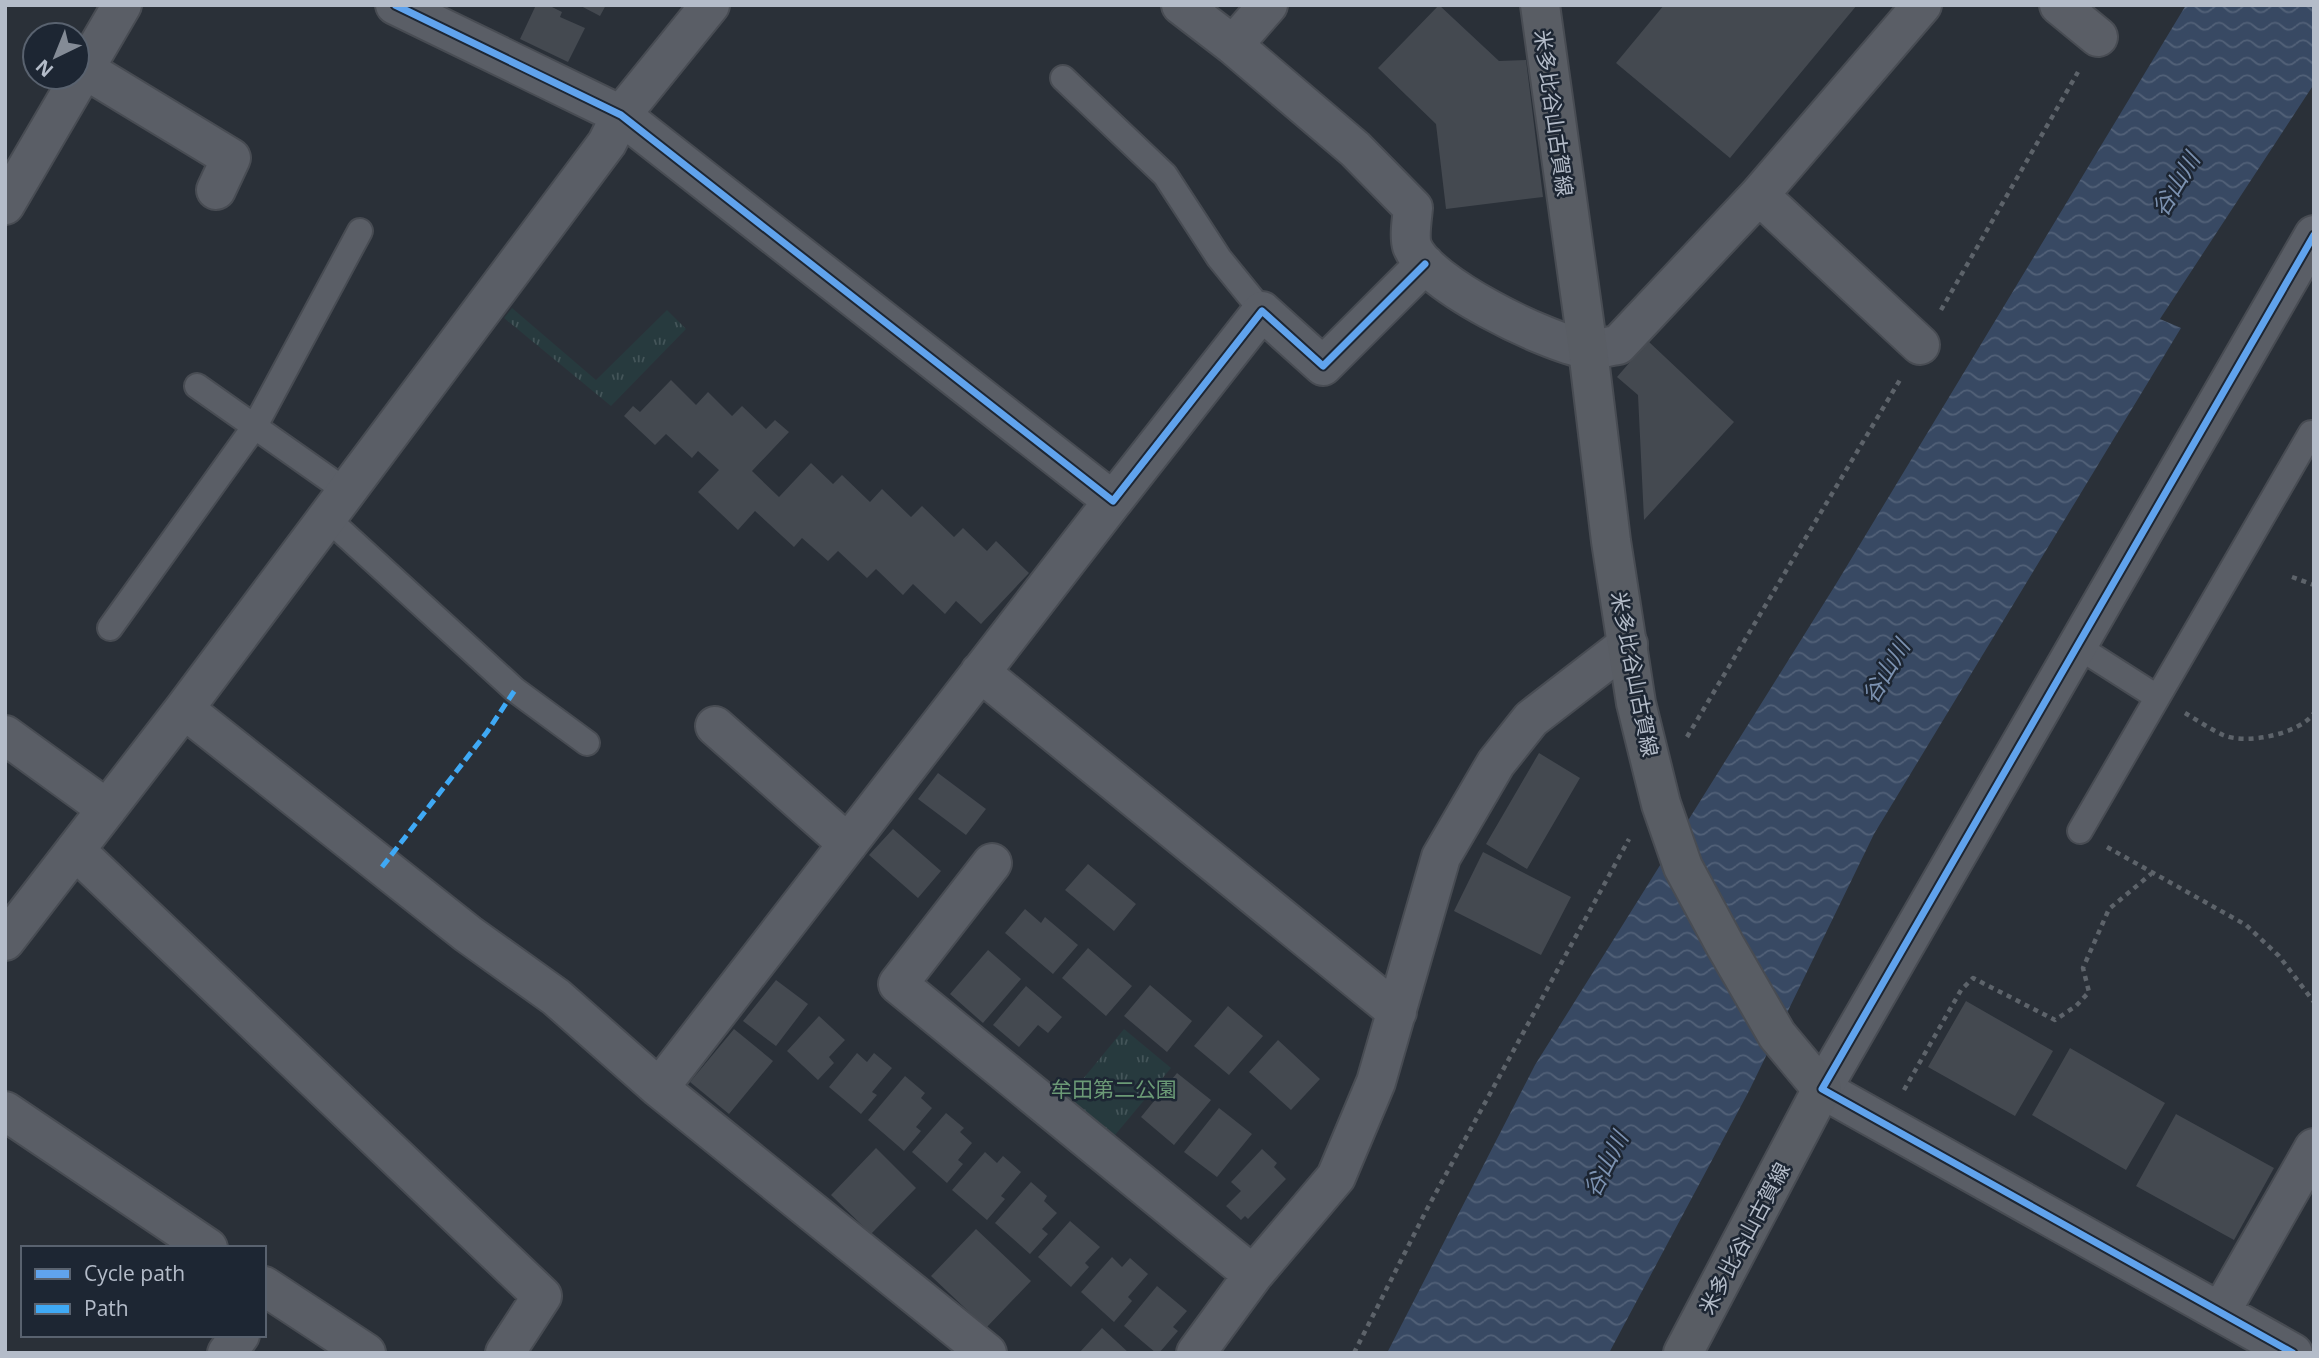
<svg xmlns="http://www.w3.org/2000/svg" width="2319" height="1358" font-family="'Open Sans','Noto Sans JP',sans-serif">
	<defs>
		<pattern id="grass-tufts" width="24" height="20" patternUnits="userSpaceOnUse" patternTransform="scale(1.75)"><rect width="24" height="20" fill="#273a3e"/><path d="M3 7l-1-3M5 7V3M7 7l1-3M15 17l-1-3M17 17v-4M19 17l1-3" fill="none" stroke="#445559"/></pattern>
		<pattern id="water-waves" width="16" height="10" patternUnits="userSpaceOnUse" patternTransform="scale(1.75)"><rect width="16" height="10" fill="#384963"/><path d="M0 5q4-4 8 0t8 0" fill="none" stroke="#526178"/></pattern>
	</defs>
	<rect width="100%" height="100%" fill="#2a3038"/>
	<path fill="url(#grass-tufts)" d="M 512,308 L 596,380 L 667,310 L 686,329 L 611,406 L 504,318 Z
		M 1124,1029 L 1171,1068 L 1110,1141 L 1065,1101 Z"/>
	<path fill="url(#water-waves)" d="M 2186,5 L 2314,5 L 2314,84 L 2160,319 L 2181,328 L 1874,834 L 1749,1091 L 1609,1353 L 1387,1353 L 1535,1065 L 1836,584 Z"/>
	<path fill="#444950" d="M 536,5 L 548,5 L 562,12 L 560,17 L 585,28 L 568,62 L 520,39 Z
		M 579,5 L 606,5 L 600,16 Z
		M 1439,5 L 1499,61 L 1526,60 L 1543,197 L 1446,209 L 1436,124 L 1378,68 Z
		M 1664,5 L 1857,5 L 1730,158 L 1616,63 Z
		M 1648,341 L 1734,422 L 1644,520 L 1638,395 L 1617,377 Z
		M 671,380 L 696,405 L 708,392 L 732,416 L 742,406 L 766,429 L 775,420 L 789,432 L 752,471 L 779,497 L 811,463 L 833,484 L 842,475 L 870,502 L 882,489 L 911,517 L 922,506 L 954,537 L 963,528 L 987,551 L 996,541 L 1029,573 L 981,624 L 956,601 L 945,614 L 913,584 L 903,595 L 876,569 L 867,578 L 838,551 L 828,561 L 802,538 L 794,547 L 755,511 L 738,530 L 698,492 L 719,470 L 698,451 L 692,458 L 666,434 L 655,445 L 624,416 L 633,406 L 640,412 Z
		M 1539,753 L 1580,778 L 1527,869 L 1486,844 Z
		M 938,773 L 986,809 L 966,835 L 918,799 Z
		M 893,829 L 941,871 L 918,898 L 869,855 Z
		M 1483,852 L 1571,897 L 1541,955 L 1454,911 Z
		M 1088,864 L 1136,904 L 1114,931 L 1065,890 Z
		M 1025,909 L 1041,923 L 1045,917 L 1078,945 L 1053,974 L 1005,933 Z
		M 1088,948 L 1132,986 L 1106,1016 L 1062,978 Z
		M 988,950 L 1021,979 L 983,1023 L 950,994 Z
		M 776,980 L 808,1004 L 776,1046 L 743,1021 Z
		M 1150,985 L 1192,1021 L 1167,1052 L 1124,1016 Z
		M 1026,986 L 1062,1017 L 1048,1033 L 1038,1025 L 1019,1047 L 993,1025 Z
		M 1966,1001 L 2053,1051 L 2015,1116 L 1928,1067 Z
		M 1228,1006 L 1263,1036 L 1229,1075 L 1194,1046 Z
		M 819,1016 L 845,1040 L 829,1057 L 834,1063 L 818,1080 L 787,1051 Z
		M 734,1029 L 773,1061 L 729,1114 L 690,1082 Z
		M 1278,1040 L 1320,1079 L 1291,1110 L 1249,1072 Z
		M 2070,1048 L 2165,1103 L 2126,1170 L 2032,1115 Z
		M 857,1053 L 867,1062 L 874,1053 L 892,1068 L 872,1092 L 877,1095 L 861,1114 L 829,1087 Z
		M 1177,1073 L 1211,1100 L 1174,1145 L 1141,1117 Z
		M 905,1076 L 925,1093 L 921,1098 L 932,1108 L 916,1127 L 921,1131 L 904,1151 L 868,1120 Z
		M 1219,1108 L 1252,1134 L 1217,1177 L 1184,1152 Z
		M 946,1113 L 964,1128 L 960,1132 L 972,1143 L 958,1160 L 963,1164 L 947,1183 L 912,1152 Z
		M 2176,1114 L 2274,1168 L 2234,1240 L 2136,1186 Z
		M 876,1148 L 916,1188 L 871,1234 L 831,1195 Z
		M 1262,1149 L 1277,1163 L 1274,1167 L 1286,1179 L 1248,1219 L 1245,1216 L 1241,1220 L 1226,1206 L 1241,1191 L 1231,1182 Z
		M 985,1152 L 997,1163 L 1003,1156 L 1021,1172 L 1001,1196 L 1005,1199 L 987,1220 L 952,1190 Z
		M 1031,1182 L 1047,1196 L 1044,1201 L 1057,1213 L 1042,1229 L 1048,1234 L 1030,1254 L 995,1223 Z
		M 1070,1221 L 1100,1247 L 1085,1263 L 1089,1267 L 1071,1287 L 1038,1257 Z
		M 976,1229 L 1031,1281 L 986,1328 L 931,1276 Z
		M 1112,1257 L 1122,1267 L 1130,1258 L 1148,1274 L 1128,1297 L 1132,1301 L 1114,1322 L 1081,1292 Z
		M 1157,1286 L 1187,1311 L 1173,1327 L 1178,1331 L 1159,1353 L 1156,1353 L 1124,1326 Z
		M 1102,1328 L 1129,1353 L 1079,1353 Z"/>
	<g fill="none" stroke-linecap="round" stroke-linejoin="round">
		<defs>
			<path id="service" d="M 1063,78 L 1165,175 L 1219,258 L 1262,311
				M 197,386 L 346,491
				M 327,518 L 515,690 L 587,743
				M 110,628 L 255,426 L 360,231
				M 2077,646 L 2157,697
				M 2080,831 L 2311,433"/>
			<path id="minor" d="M 395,5 L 621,115 L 1113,501 L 1262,311 L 1323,366 L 1425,264
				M 1181,5 L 1233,45 L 1355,149 L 1413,208 C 1412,219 1409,236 1412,246 C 1426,284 1546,342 1586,349 C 1595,351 1608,346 1618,345 L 1759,195 L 1922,5
				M 2059,5 L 2098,37
				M 1233,45 L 1268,5
				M 86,70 L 231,158 L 216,190
				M 1759,195 L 1920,345
				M 5,205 L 122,5
				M 980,672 L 1397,1012
				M 184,709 L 468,934 L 556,997 L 659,1088 L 987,1353
				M 715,726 L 848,844
				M 5,735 L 107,809
				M 75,850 L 542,1296 L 505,1353
				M 992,863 L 898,984 L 1253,1275
				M 5,941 L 184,709 L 607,143 L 621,115 L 710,5
				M 659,1088 L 1113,501
				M 1822,1089 L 2293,1353
				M 5,1111 L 208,1248
				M 264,1286 L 366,1353
				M 2221,1311 L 2314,1148
				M 227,1353 L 240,1335
				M 1196,1353 L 1253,1275 L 1336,1177 L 1376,1082 L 1441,857 L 1496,763 L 1531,719 L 1628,644"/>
			<path id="tertiary" d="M 1822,1089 L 2314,235"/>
			<path id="secondary" d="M 1540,5 L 1588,350 L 1611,541 L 1636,703 L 1661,804 L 1683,867 L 1725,945 L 1777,1035 L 1822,1089 L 1683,1353"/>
		</defs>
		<use href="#service" stroke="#484c53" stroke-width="28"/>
		<use href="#minor" stroke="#484c53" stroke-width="42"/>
		<use href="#tertiary" stroke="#484c53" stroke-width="42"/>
		<use href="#secondary" stroke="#484c53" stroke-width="42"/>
		<path stroke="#5d636a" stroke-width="4.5" stroke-dasharray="5 5" stroke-linecap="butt" d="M 1941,310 L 2078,72
			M 2292,577 L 2314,585
			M 2185,713 C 2197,720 2210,729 2223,735 C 2246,745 2300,734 2314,713
			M 1687,737 L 1901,378
			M 2107,847 L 2246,925 L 2279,956 L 2314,1002
			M 1904,1090 L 1961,990 L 1973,978 L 2055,1020 L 2076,1006 L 2089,992 L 2083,968 L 2109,909 L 2151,874
			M 1354,1353 L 1427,1209 L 1629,839"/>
		<use href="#service" stroke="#5a5e66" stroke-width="24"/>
		<use href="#minor" stroke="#5a5e66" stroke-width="38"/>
		<use href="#tertiary" stroke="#5a5e66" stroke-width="38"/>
		<use href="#secondary" stroke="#595d64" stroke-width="38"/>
		<path stroke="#3fa9f5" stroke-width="5" stroke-dasharray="10 5" stroke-linecap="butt" d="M 382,867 L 487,732 L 515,690"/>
		<defs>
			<path id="cycleway" d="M 395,5 L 621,115 L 1113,501 L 1262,311 L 1323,366 L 1425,264
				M 2293,1353 L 1822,1089 L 2314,235"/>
		</defs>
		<use href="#cycleway" stroke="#1d2633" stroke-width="11"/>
		<use href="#cycleway" stroke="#60a3ed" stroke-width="7"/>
	</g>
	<g text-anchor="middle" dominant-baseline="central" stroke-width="5" stroke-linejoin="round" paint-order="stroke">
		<g font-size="21" fill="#b4bcc9" stroke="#1d2633">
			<text transform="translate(1554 113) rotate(82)">米多比谷山古賀線</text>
			<text transform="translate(1635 674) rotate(79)">米多比谷山古賀線</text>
			<text transform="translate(1744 1238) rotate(-62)">米多比谷山古賀線</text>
		</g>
		<g font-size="21" fill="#6b9a76" stroke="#1d2633">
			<text x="1114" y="1089">牟田第二公園</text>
		</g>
		<g font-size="23" font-style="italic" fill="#7c92b1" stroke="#1d2633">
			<text transform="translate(2175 184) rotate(-59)">谷山川</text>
			<text transform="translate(1885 671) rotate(-59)">谷山川</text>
			<text transform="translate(1605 1164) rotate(-63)">谷山川</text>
		</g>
	</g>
	<rect width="2319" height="1358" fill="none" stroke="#b4bcc9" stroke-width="14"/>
	<rect x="21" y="1246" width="245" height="91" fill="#1d2633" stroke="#59626f" stroke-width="2"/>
	<rect x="35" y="1269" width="35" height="10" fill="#60a3ed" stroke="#59626f" stroke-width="2"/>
	<text x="84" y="1281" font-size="21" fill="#b4bcc9">Cycle path</text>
	<rect x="35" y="1304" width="35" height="10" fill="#3fa9f5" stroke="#59626f" stroke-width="2"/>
	<text x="84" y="1316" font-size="21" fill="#b4bcc9">Path</text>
	<g transform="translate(56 56) rotate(223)"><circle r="33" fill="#1d2633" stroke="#59626f" stroke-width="2"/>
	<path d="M0-5L12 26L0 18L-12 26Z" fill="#848b96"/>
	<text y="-10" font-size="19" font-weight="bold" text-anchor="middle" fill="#b4bcc9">N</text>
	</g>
</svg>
